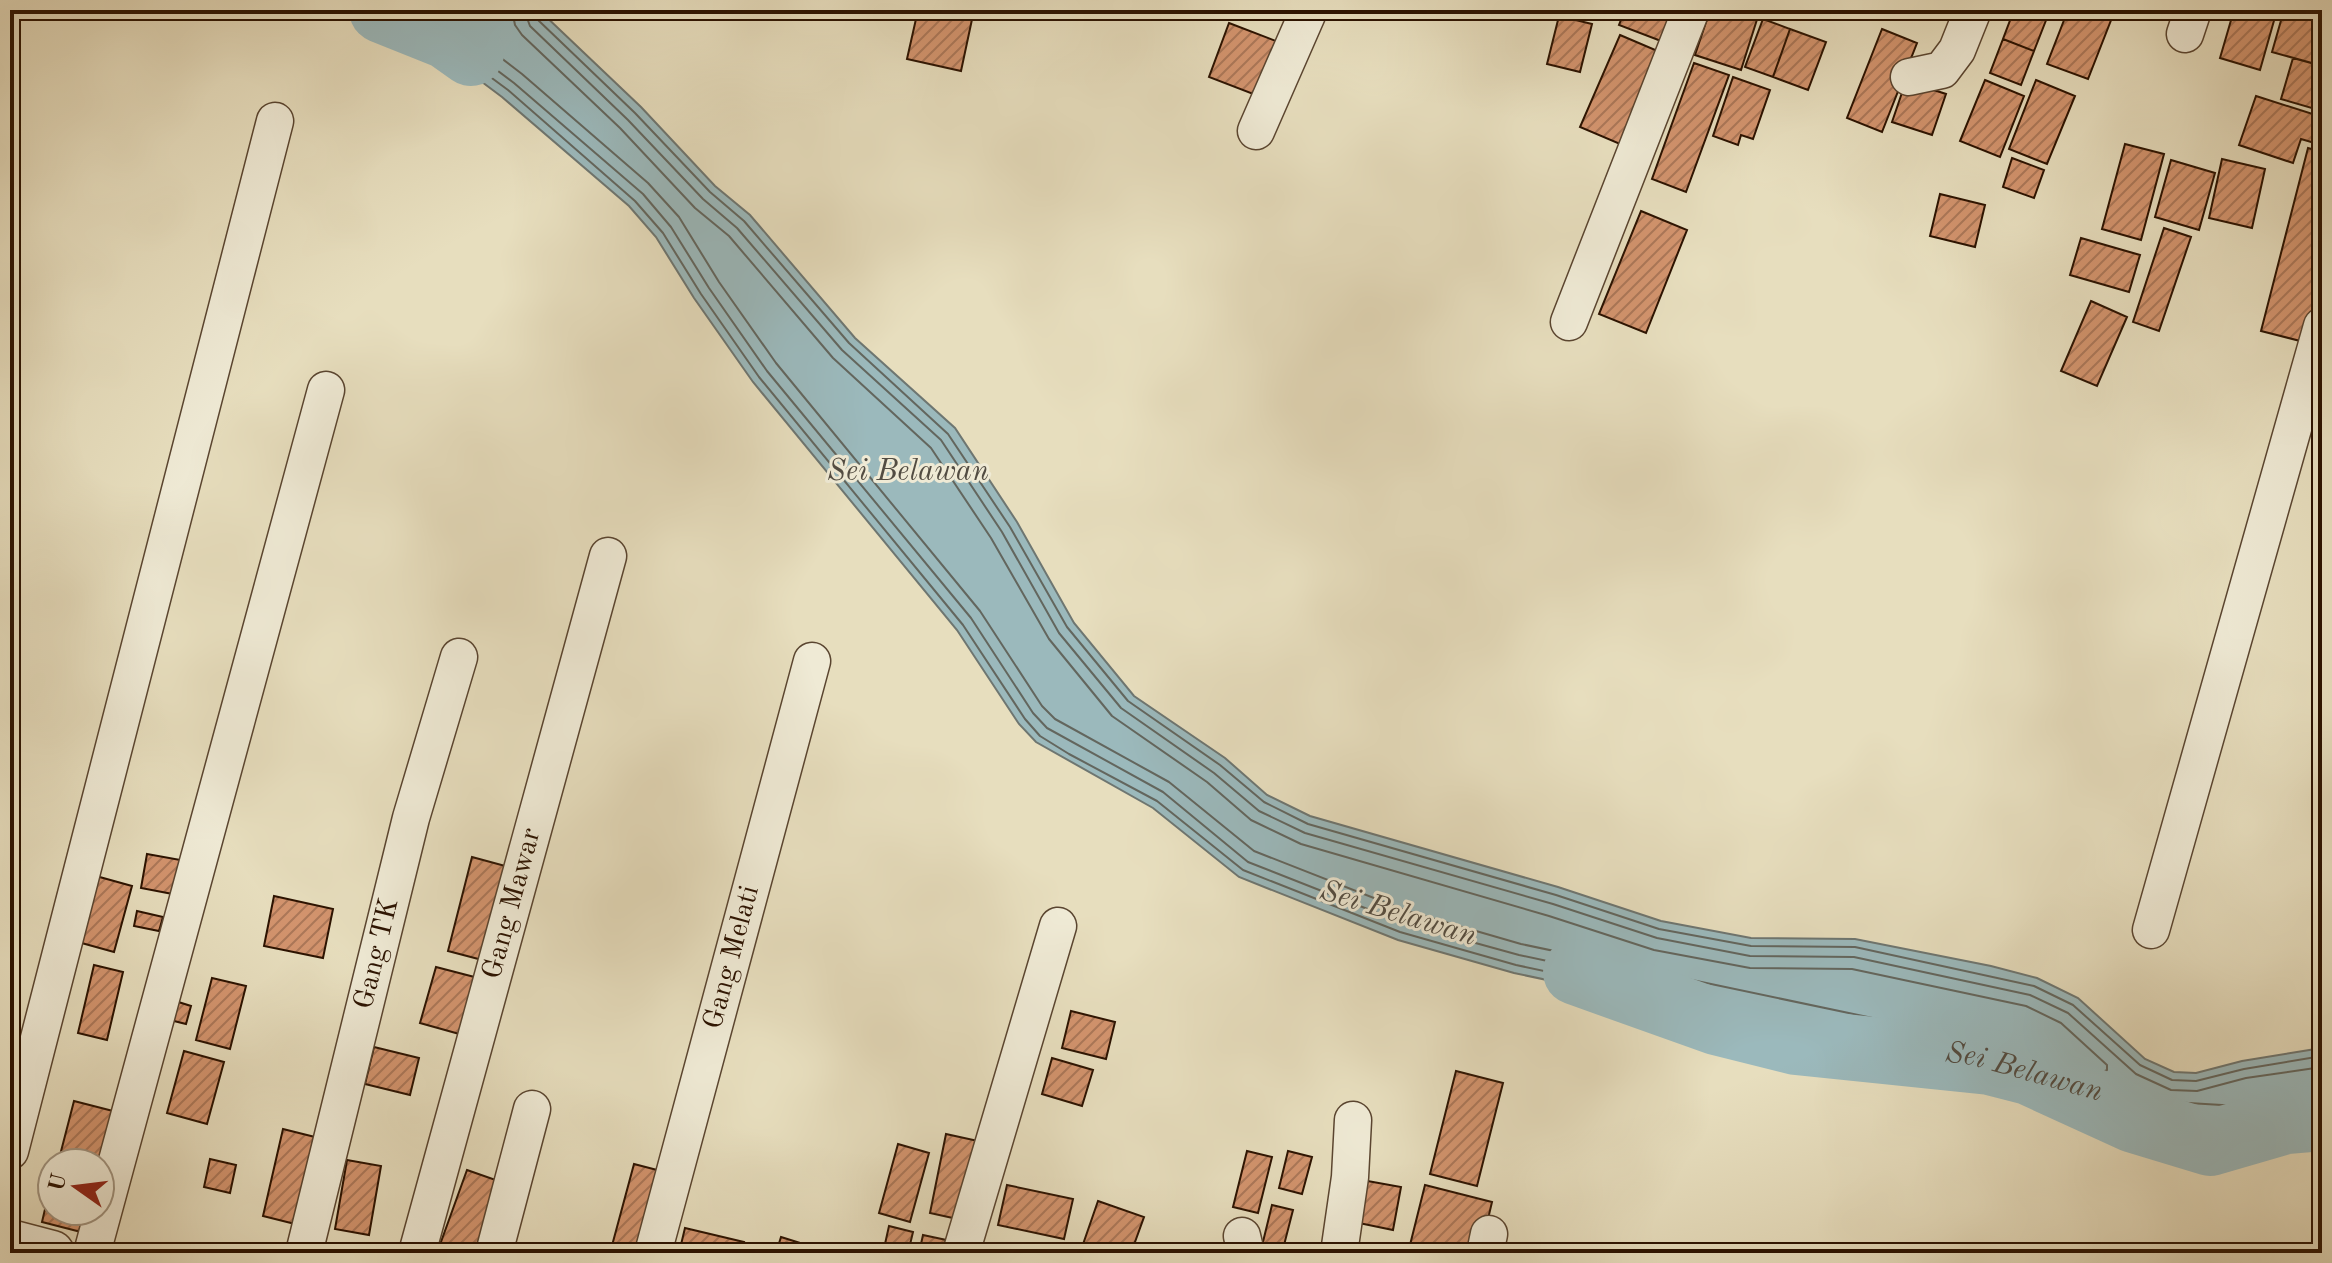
<svg xmlns="http://www.w3.org/2000/svg" width="2332" height="1263" font-family="'Old Standard TT',serif">
	<defs>
		<pattern id="building-hatch" width="6" height="6" patternUnits="userSpaceOnUse" patternTransform="scale(2)"><rect width="6" height="6" fill="#d3946e"/><path d="M-1 1l2-2M0 6l6-6M5 7l2-2" fill="none" stroke="#ab7758"/></pattern>
	</defs>
	<rect width="100%" height="100%" fill="#e7debe"/>
	<filter id="stains"><feTurbulence type="fractalNoise" baseFrequency=".0025" numOctaves="4"/><feColorMatrix values="0 0 0 0 .2 0 0 0 0 .09 0 0 0 0 .02 0 0 0 .5 -.17"/></filter>
	<radialGradient id="worn" r=".72"><stop offset=".6" stop-color="#630" stop-opacity="0"/><stop offset="1" stop-color="#630" stop-opacity=".3"/></radialGradient>
	<path fill="#9bb9bc" stroke="#6e7671" stroke-width="2" d="M 386,10 L 539,10 L 641,107 L 715,186 L 750,215 L 855,338 L 955,428 L 1017,522 L 1074,623 L 1134,696 L 1225,758 L 1267,795 L 1310,816 L 1558,887 L 1661,921 L 1751,938 L 1855,939 L 1991,966 L 2037,978 L 2078,998 L 2145,1059 L 2174,1072 L 2196,1073 L 2242,1061 L 2322,1048 L 2322,1111 L 2256,1125 L 2202,1124 L 2168,1120 L 1971,1065 L 1896,1054 L 1514,973 L 1398,940 L 1239,877 L 1153,808 L 1036,742 L 1019,724 L 957,630 L 753,382 L 694,298 L 656,237 L 629,206 L 502,97 Z"/>
	<g fill="none" stroke-linecap="round" stroke-linejoin="round">
		<g stroke="#63665e" stroke-width="2">
			<path id="s1" d="M 400,10 L 508,90 L 635,201 L 663,233 L 701,294 L 759,377 L 963,625 L 1025,719 L 1040,736 L 1069,754 L 1157,801 L 1243,870 L 1400,932 L 1516,965 L 1897,1046 L 1973,1057 L 2169,1112 L 2202,1116 L 2256,1117 L 2322,1104"/>
			<path d="M 417,10 L 514,83 L 643,194 L 671,227 L 709,288 L 767,371 L 971,618 L 1033,713 L 1047,728 L 1163,792 L 1248,862 L 1403,923 L 1519,955 L 1899,1036 L 1975,1047 L 2172,1102 L 2255,1107 L 2322,1094"/>
			<path d="M 438,10 L 522,74 L 648,183 L 679,217 L 719,282 L 776,363 L 980,611 L 1042,706 L 1055,719 L 1169,782 L 1254,851 L 1407,911 L 1521,944 L 1901,1024 L 1978,1036 L 2103,1072 L 2107,1070 L 2107,1065 L 2061,1023 L 2026,1006 L 1852,969 L 1750,968 L 1654,950 L 1549,916 L 1301,844 L 1251,820 L 1207,782 L 1112,716 L 1049,639 L 991,538 L 931,448 L 833,358 L 729,236 L 695,208 L 620,128 L 522,35 L 515,25 L 512,10"/>
			<path d="M 524,10 L 530,26 L 628,120 L 703,199 L 737,228 L 842,350 L 941,440 L 1002,532 L 1059,633 L 1121,708 L 1214,773 L 1259,811 L 1305,833 L 1553,904 L 1657,938 L 1750,956 L 1854,957 L 2030,995 L 2068,1013 L 2136,1074 L 2171,1090 L 2197,1091 L 2246,1078 L 2322,1067"/>
			<path d="M 534,10 L 537,19 L 635,113 L 710,192 L 744,221 L 849,343 L 948,434 L 1010,527 L 1067,627 L 1128,701 L 1220,765 L 1264,802 L 1308,824 L 1556,895 L 1659,929 L 1751,946 L 1855,947 L 2034,986 L 2073,1005 L 2140,1065 L 2172,1080 L 2196,1081 L 2244,1069 L 2322,1056"/>
		</g>
		<path stroke="#9bb9bc" stroke-width="66" d="M 382,10 L 447,36 L 471,53
			M 1576,972 L 1716,1022 L 1796,1042 L 1990,1062 L 2029,1072 L 2134,1120 L 2210,1143 L 2286,1121 L 2322,1118"/>
	</g>
	<path fill="url(#building-hatch)" stroke="#2b1200" stroke-width="2" d="M 918,10 L 974,10 L 961,71 L 907,59 Z
		M 1267,10 L 1296,10 L 1294,18 Z
		M 1625,10 L 1680,10 L 1661,41 L 1619,25 Z
		M 1710,10 L 1760,10 L 1741,70 L 1695,55 Z
		M 1792,10 L 1818,10 L 1815,18 Z
		M 2014,10 L 2050,10 L 2034,51 L 2003,39 Z
		M 2068,10 L 2115,10 L 2088,79 L 2047,64 Z
		M 2234,10 L 2277,10 L 2260,70 L 2220,58 Z
		M 2284,10 L 2322,10 L 2322,53 L 2319,65 L 2272,52 Z
		M 1559,16 L 1592,24 L 1580,72 L 1547,64 Z
		M 1763,19 L 1790,29 L 1773,77 L 1745,67 Z
		M 1229,23 L 1281,43 L 1261,97 L 1209,77 Z
		M 1790,29 L 1826,42 L 1808,90 L 1773,77 Z
		M 1882,29 L 1917,43 L 1882,132 L 1847,118 Z
		M 1620,35 L 1660,52 L 1620,144 L 1580,127 Z
		M 2003,39 L 2034,51 L 2021,85 L 1990,73 Z
		M 2293,58 L 2322,66 L 2322,111 L 2281,99 Z
		M 1694,63 L 1729,75 L 1686,192 L 1652,179 Z
		M 1733,77 L 1770,90 L 1753,139 L 1741,135 L 1738,145 L 1713,136 Z
		M 1985,80 L 2024,96 L 2000,157 L 1960,141 Z
		M 2036,80 L 2075,96 L 2047,164 L 2009,149 Z
		M 1906,81 L 1946,94 L 1932,135 L 1892,122 Z
		M 2256,96 L 2322,117 L 2322,132 L 2318,144 L 2301,139 L 2293,163 L 2239,145 Z
		M 2125,144 L 2164,154 L 2141,240 L 2102,229 Z
		M 2308,148 L 2322,152 L 2322,321 L 2316,345 L 2261,331 Z
		M 2012,158 L 2044,170 L 2034,198 L 2003,187 Z
		M 2222,159 L 2265,169 L 2252,228 L 2209,218 Z
		M 2171,160 L 2215,173 L 2199,230 L 2155,217 Z
		M 1940,194 L 1985,205 L 1975,247 L 1930,236 Z
		M 1641,211 L 1687,230 L 1646,333 L 1599,314 Z
		M 2164,228 L 2191,237 L 2159,331 L 2133,322 Z
		M 2081,238 L 2140,255 L 2129,292 L 2070,275 Z
		M 2091,301 L 2127,317 L 2097,386 L 2061,371 Z
		M 147,854 L 186,861 L 178,895 L 141,888 Z
		M 472,857 L 509,867 L 486,961 L 448,951 Z
		M 96,876 L 132,886 L 114,952 L 78,942 Z
		M 274,896 L 333,909 L 323,958 L 264,946 Z
		M 137,911 L 163,917 L 159,931 L 134,926 Z
		M 94,965 L 123,972 L 107,1040 L 78,1033 Z
		M 436,967 L 486,980 L 470,1037 L 420,1023 Z
		M 212,978 L 246,986 L 230,1049 L 196,1040 Z
		M 172,1000 L 191,1006 L 186,1024 L 166,1019 Z
		M 1071,1011 L 1115,1022 L 1106,1059 L 1062,1048 Z
		M 374,1047 L 419,1058 L 410,1095 L 365,1084 Z
		M 184,1051 L 224,1062 L 207,1124 L 167,1113 Z
		M 1052,1058 L 1093,1070 L 1082,1106 L 1042,1094 Z
		M 1456,1071 L 1503,1083 L 1477,1186 L 1430,1174 Z
		M 74,1101 L 113,1111 L 100,1163 L 58,1163 Z
		M 283,1129 L 323,1139 L 303,1226 L 263,1216 Z
		M 946,1134 L 978,1141 L 962,1220 L 930,1213 Z
		M 898,1144 L 929,1153 L 910,1222 L 879,1213 Z
		M 1247,1151 L 1272,1157 L 1258,1213 L 1233,1207 Z
		M 1288,1151 L 1312,1157 L 1302,1194 L 1279,1188 Z
		M 210,1159 L 236,1165 L 230,1193 L 204,1187 Z
		M 347,1160 L 381,1166 L 369,1235 L 335,1229 Z
		M 634,1164 L 661,1171 L 639,1253 L 610,1253 Z
		M 467,1170 L 510,1185 L 485,1253 L 437,1253 Z
		M 1362,1180 L 1401,1187 L 1393,1230 L 1354,1222 Z
		M 1007,1185 L 1073,1199 L 1064,1239 L 998,1225 Z
		M 1425,1185 L 1492,1202 L 1480,1253 L 1408,1253 Z
		M 49,1192 L 52,1192 L 52,1211 L 86,1211 L 81,1232 L 42,1222 Z
		M 1098,1201 L 1144,1217 L 1131,1253 L 1080,1253 Z
		M 1272,1205 L 1293,1210 L 1282,1253 L 1261,1250 Z
		M 889,1226 L 913,1232 L 908,1253 L 883,1253 Z
		M 685,1228 L 744,1242 L 741,1253 L 679,1253 Z
		M 923,1235 L 956,1242 L 953,1253 L 919,1253 Z
		M 781,1237 L 829,1252 L 829,1253 L 776,1253 Z
		M 1532,1247 L 1560,1253 L 1530,1253 Z"/>
	<g fill="none" stroke-linecap="round" stroke-linejoin="round">
		<defs>
			<g id="minor">
				<path d="M 2185,34 L 2193,10"/>
				<path d="M 1909,77 L 1942,70 L 1957,50 L 1973,10"/>
				<path d="M 1256,131 L 1309,10"/>
				<path d="M 1569,322 L 1691,10"/>
				<path d="M 2151,930 L 2322,326"/>
				<path d="M 10,1151 L 275,121"/>
				<path d="M 1242,1236 L 1246,1253"/>
				<path d="M 92,1253 L 326,390"/>
				<path id="s2" d="M 304,1253 L 411,818 L 459,657"/>
				<path id="s3" d="M 417,1253 L 608,556"/>
				<path d="M 494,1253 L 532,1109"/>
				<path id="s4" d="M 653,1253 L 812,661"/>
				<path d="M 961,1253 L 1058,926"/>
				<path d="M 1339,1253 L 1350,1177 L 1353,1120"/>
				<path d="M 1485,1253 L 1489,1234"/>
			</g>
			<path id="tertiary" d="M 10,1242 L 52,1253"/>
		</defs>
		<use href="#minor" stroke="#5a4530" stroke-width="39"/>
		<use href="#tertiary" stroke="#5a4530" stroke-width="47"/>
		<use href="#minor" stroke="#efead5" stroke-width="36"/>
		<use href="#tertiary" stroke="#efead5" stroke-width="44"/>
	</g>
	<g text-anchor="middle" dominant-baseline="central" stroke-width="6" stroke-linejoin="round" paint-order="stroke">
		<g font-size="28" fill="#2b1200" stroke="#efead5">
			<text stroke="none"><textPath href="#s3" startOffset="362">Gang Mawar</textPath></text>
			<text stroke="none"><textPath href="#s2" startOffset="308">Gang TK</textPath></text>
			<text stroke="none"><textPath href="#s4" startOffset="306">Gang Melati</textPath></text>
		</g>
		<g font-size="30" font-style="italic" fill="#524c42" stroke="#efead5">
			<text x="908" y="472">Sei Belawan</text>
			<text transform="translate(1398 914) rotate(17)">Sei Belawan</text>
			<text stroke="none"><textPath href="#s1" startOffset="2028">Sei Belawan</textPath></text>
		</g>
	</g>
	<rect width="2332" height="1263" fill="none" stroke="#e7debe" stroke-width="40"/>
	<rect x="12" y="12" width="2308" height="1239" fill="none" stroke="#2b1200" stroke-width="4"/>
	<rect x="20" y="20" width="2292" height="1223" fill="none" stroke="#2b1200" stroke-width="2"/>
	<g transform="translate(76 1187) rotate(284)"><circle r="38" fill="#efead5" stroke="#a19480" stroke-width="2"/>
	<path d="M0-6L14 30L0 20L-14 30Z" fill="#8f2418"/>
	<text y="-12" font-size="22" font-weight="bold" text-anchor="middle" fill="#2b1200">U</text>
	</g>
	<rect width="100%" height="100%" filter="url(#stains)"/>
	<rect width="100%" height="100%" fill="url(#worn)"/>
</svg>
